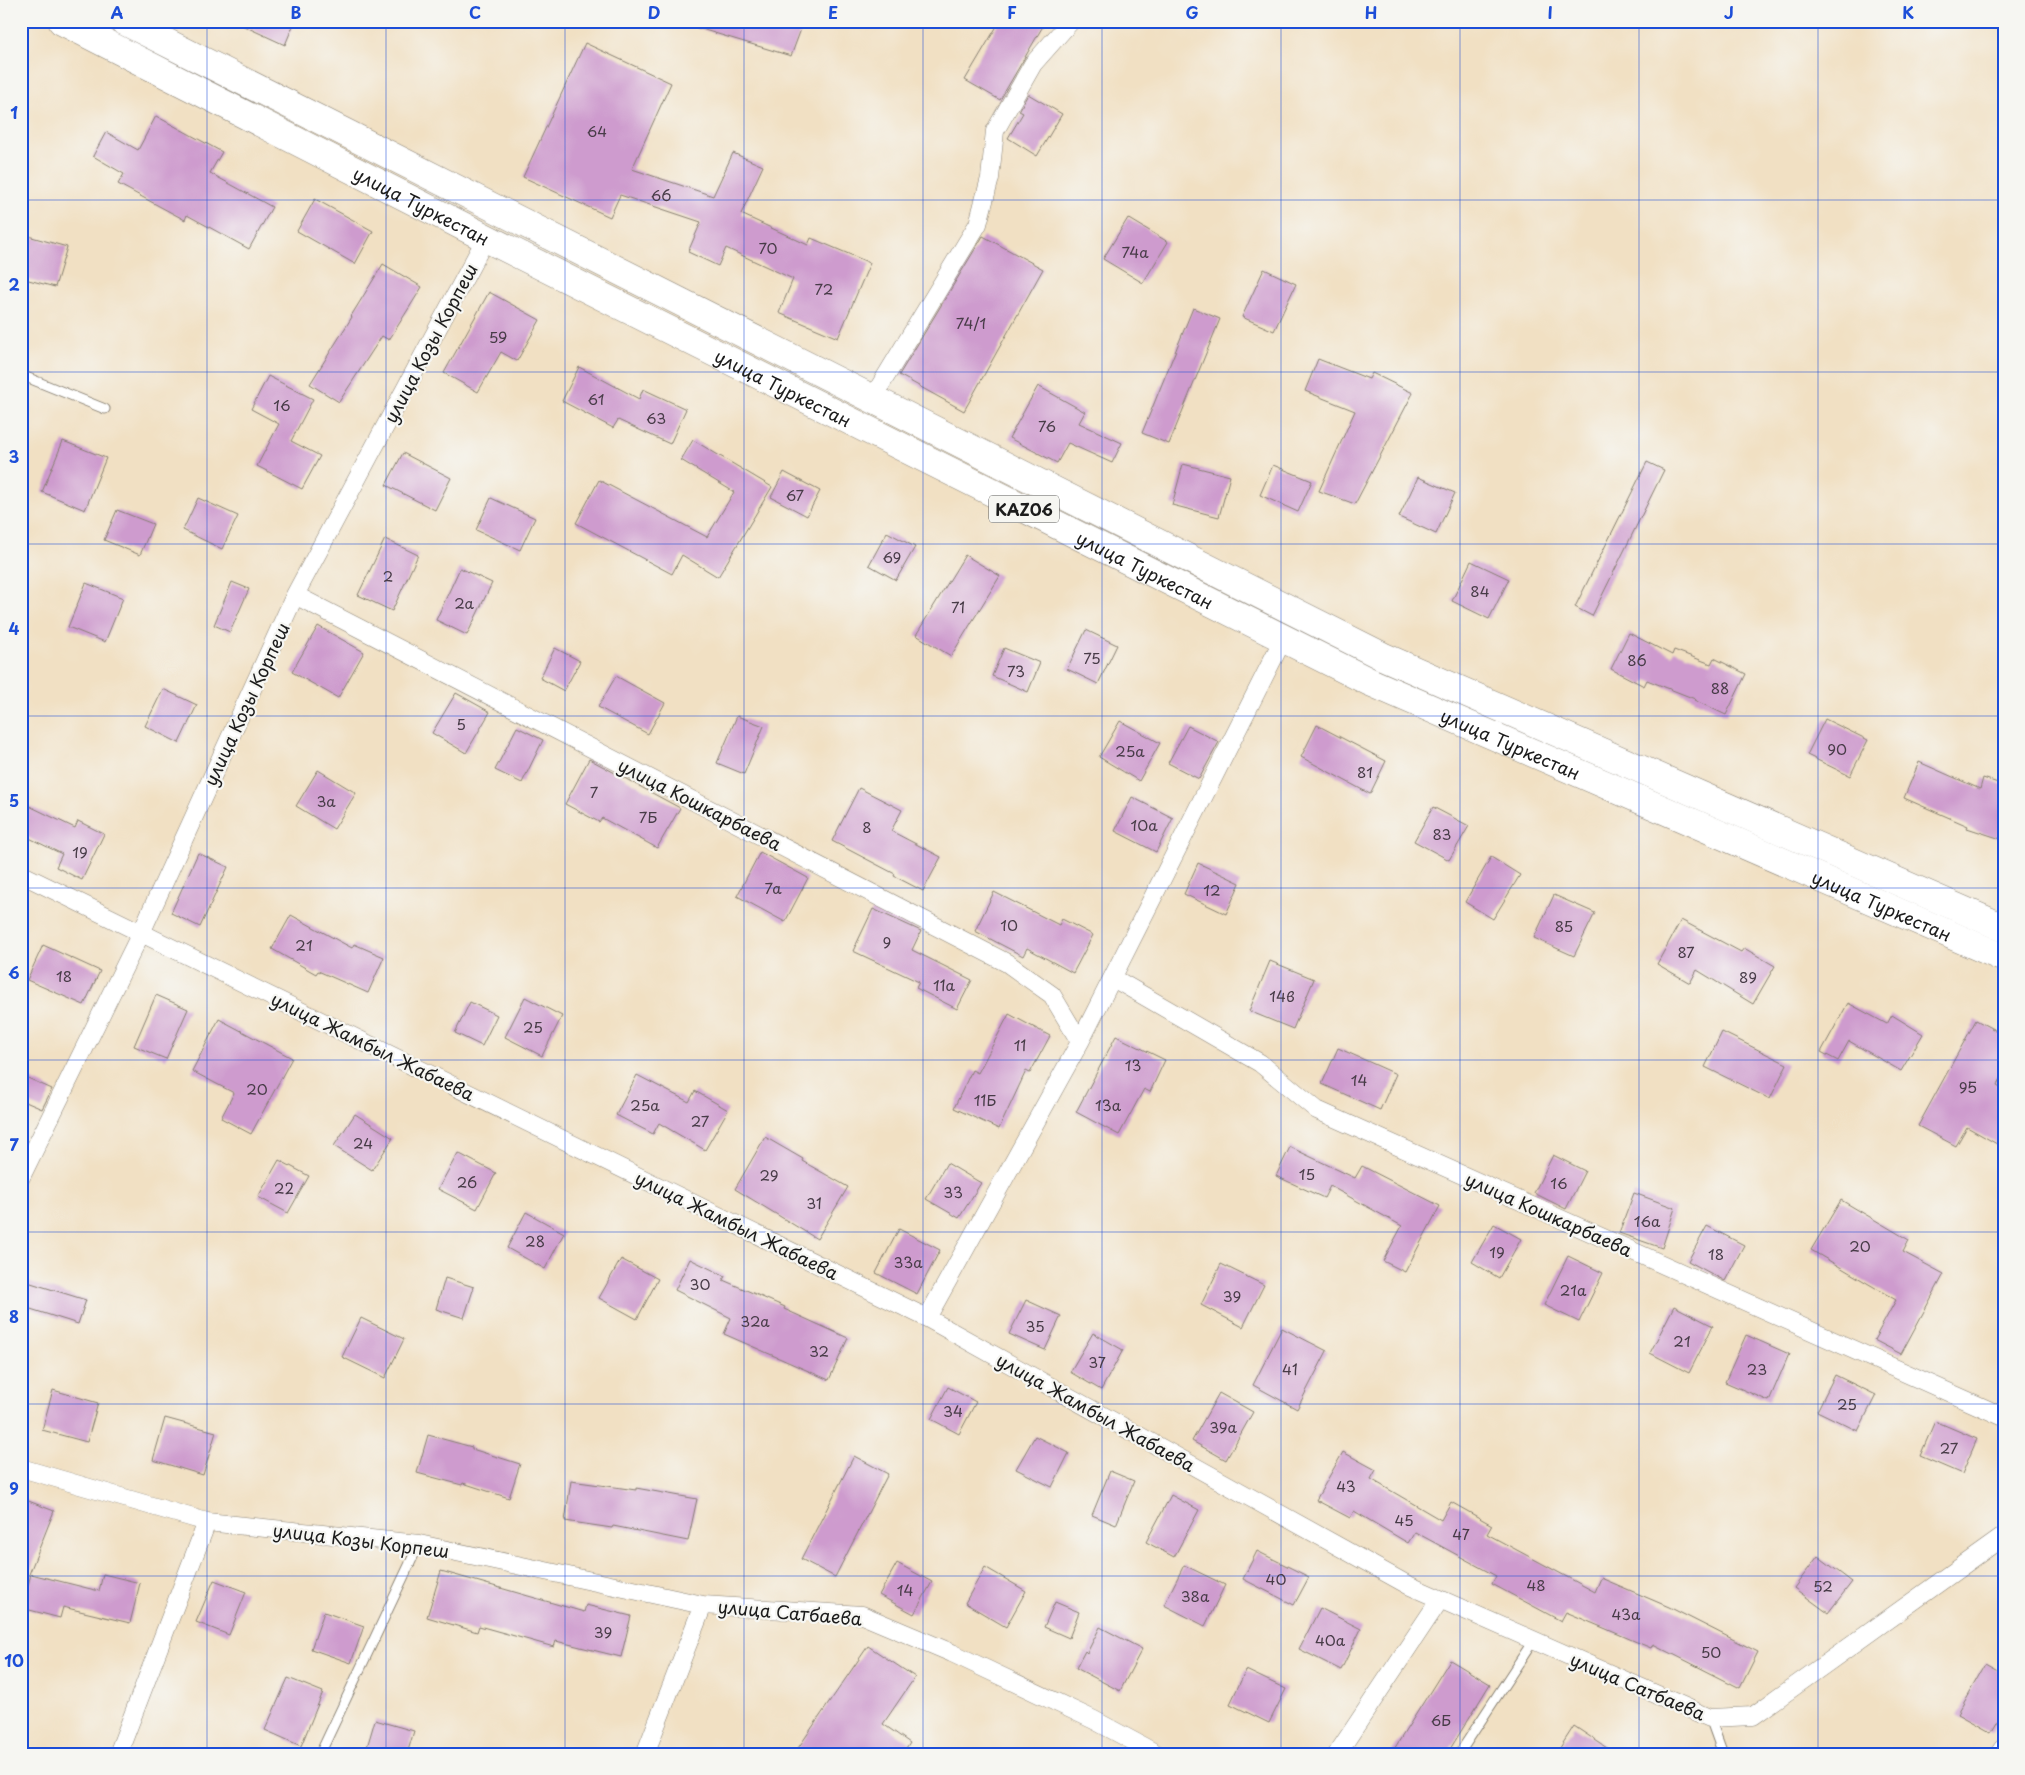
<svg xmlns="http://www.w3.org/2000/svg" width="2025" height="1775" font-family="'Playpen Sans',sans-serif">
	<rect width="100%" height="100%" fill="#f6f6f2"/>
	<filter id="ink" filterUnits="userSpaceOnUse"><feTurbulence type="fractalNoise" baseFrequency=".02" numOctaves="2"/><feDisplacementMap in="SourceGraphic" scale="10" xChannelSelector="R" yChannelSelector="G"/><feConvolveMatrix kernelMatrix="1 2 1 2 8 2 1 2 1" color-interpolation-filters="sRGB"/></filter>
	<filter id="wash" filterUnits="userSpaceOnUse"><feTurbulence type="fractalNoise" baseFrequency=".0096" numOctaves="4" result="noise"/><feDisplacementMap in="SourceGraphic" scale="20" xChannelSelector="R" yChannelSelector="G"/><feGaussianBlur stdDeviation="1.12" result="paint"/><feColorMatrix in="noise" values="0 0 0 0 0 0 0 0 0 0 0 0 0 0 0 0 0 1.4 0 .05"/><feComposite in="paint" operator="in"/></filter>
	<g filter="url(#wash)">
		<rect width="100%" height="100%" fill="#f1e0c3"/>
		<g id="blocks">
			<path fill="#ce9bce" d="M 233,21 L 295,21 L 285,45 Z
				M 692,21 L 804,21 L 791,56 L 691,26 Z
				M 1000,21 L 1046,21 L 1000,100 L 965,80 Z
				M 585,43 L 671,83 L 632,169 L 713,196 L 733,153 L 763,166 L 741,214 L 808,245 L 811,238 L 870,263 L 838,338 L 779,313 L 793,279 L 726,248 L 718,266 L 688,252 L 701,222 L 620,195 L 610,217 L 523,177 Z
				M 1028,94 L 1062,114 L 1037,156 L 1008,138 L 1023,113 L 1019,111 Z
				M 156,116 L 222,152 L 210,173 L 272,207 L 249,249 L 187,215 L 185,220 L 118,184 L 124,174 L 93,156 L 106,132 L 138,150 Z
				M 315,199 L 373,231 L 355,264 L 297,231 Z
				M 1128,218 L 1168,242 L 1143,283 L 1103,259 Z
				M 21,234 L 67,247 L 55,287 L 21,278 Z
				M 983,236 L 1043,269 L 964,411 L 899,375 Z
				M 383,264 L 422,287 L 389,340 L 382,336 L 339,402 L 310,384 L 352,317 L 351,316 Z
				M 1264,269 L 1296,284 L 1274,331 L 1242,317 Z
				M 489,292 L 540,320 L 517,361 L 501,352 L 478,392 L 444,373 Z
				M 1193,308 L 1220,319 L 1169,444 L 1142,433 Z
				M 1318,359 L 1369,379 L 1372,373 L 1413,393 L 1355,504 L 1319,491 L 1355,411 L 1305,391 Z
				M 579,367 L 639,399 L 643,389 L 686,409 L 670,444 L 618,420 L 613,428 L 562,401 Z
				M 268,376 L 313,399 L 291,441 L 320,456 L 302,489 L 257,466 L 279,424 L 251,409 Z
				M 1038,386 L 1085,412 L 1079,423 L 1122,443 L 1112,463 L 1068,443 L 1057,463 L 1009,438 Z
				M 693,440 L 772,487 L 718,577 L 682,555 L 672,574 L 576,523 L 599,480 L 707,537 L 734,492 L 681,460 Z
				M 63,441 L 106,458 L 85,510 L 42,492 Z
				M 403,453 L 451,478 L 435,510 L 386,485 Z
				M 1647,462 L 1664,470 L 1592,616 L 1575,607 Z
				M 1183,464 L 1230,476 L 1219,517 L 1172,505 Z
				M 1273,465 L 1312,481 L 1298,512 L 1260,495 Z
				M 784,472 L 820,491 L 807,516 L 771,497 Z
				M 1418,477 L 1455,493 L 1436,534 L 1399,517 Z
				M 198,498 L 238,516 L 222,549 L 183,530 Z
				M 491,498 L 535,518 L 520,550 L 476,530 Z
				M 117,510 L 153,524 L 140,555 L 104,540 Z
				M 887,532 L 915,547 L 896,580 L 869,565 Z
				M 385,539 L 418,555 L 392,611 L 358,595 Z
				M 965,555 L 1000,576 L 951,656 L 916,635 Z
				M 1471,561 L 1509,579 L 1489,619 L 1452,601 Z
				M 460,568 L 492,583 L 467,635 L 436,620 Z
				M 232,582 L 249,589 L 230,632 L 214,625 Z
				M 86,583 L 123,598 L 105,642 L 68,627 Z
				M 318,626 L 364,652 L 338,698 L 292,672 Z
				M 1086,630 L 1117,645 L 1098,684 L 1067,669 Z
				M 1629,633 L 1672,655 L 1674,650 L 1711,664 L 1714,658 L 1746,674 L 1726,715 L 1694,700 L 1695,699 L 1647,680 L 1644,686 L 1611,669 Z
				M 555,648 L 580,661 L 564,691 L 540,678 Z
				M 1004,648 L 1040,663 L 1028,692 L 992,676 Z
				M 616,676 L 665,703 L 648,734 L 598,707 Z
				M 163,689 L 197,705 L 179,743 L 145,726 Z
				M 456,693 L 490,712 L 466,753 L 432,733 Z
				M 737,716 L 764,726 L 744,774 L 717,763 Z
				M 1825,719 L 1868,740 L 1850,776 L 1807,755 Z
				M 1120,721 L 1160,743 L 1139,781 L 1099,757 Z
				M 1317,725 L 1386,761 L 1370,794 L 1301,757 Z
				M 1188,726 L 1219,742 L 1199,779 L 1168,763 Z
				M 517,727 L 543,740 L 522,783 L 495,770 Z
				M 589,759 L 680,808 L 657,848 L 602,818 L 599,822 L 565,804 Z
				M 1919,762 L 1980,789 L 1983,778 L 2004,785 L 2004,840 L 1967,828 L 1968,826 L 1904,798 Z
				M 318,770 L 356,793 L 334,829 L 296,806 Z
				M 859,788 L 902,810 L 891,831 L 941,857 L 923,891 L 894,876 L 895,874 L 832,841 Z
				M 1132,797 L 1173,818 L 1156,852 L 1115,831 Z
				M 21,802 L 75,828 L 78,821 L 104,834 L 82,880 L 56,867 L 62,854 L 21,834 Z
				M 1433,807 L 1469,826 L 1449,860 L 1414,841 Z
				M 760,852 L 808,878 L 785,922 L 737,896 Z
				M 198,853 L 228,867 L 200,927 L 171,913 Z
				M 1491,857 L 1520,875 L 1493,919 L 1465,902 Z
				M 1198,863 L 1240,883 L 1226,914 L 1184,894 Z
				M 994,892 L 1059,925 L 1062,919 L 1093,935 L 1073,973 L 1027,948 L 1023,956 L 975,931 Z
				M 1554,895 L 1595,913 L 1574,956 L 1534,938 Z
				M 873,909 L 921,931 L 912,950 L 972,980 L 957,1009 L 916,988 L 919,982 L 853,951 Z
				M 291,915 L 352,948 L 354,944 L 384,957 L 368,993 L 318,971 L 316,974 L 272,949 Z
				M 1681,920 L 1741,952 L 1744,948 L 1775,966 L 1753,1004 L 1697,970 L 1690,983 L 1657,964 Z
				M 43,945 L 100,971 L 84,1005 L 27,980 Z
				M 1270,961 L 1314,979 L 1293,1029 L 1249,1011 Z
				M 156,995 L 188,1009 L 166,1059 L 134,1046 Z
				M 525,997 L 562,1016 L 542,1056 L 505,1037 Z
				M 470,1002 L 497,1015 L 482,1046 L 455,1033 Z
				M 1848,1003 L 1887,1024 L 1892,1015 L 1923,1034 L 1901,1071 L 1849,1041 L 1838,1061 L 1821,1052 Z
				M 1009,1014 L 1050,1036 L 1030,1073 L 1026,1071 L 999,1129 L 954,1108 L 972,1070 L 978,1073 Z
				M 219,1019 L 292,1058 L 251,1134 L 221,1118 L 234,1093 L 192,1071 Z
				M 1976,1020 L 2004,1035 L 2004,1073 L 1997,1086 L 2004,1090 L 2004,1148 L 1967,1127 L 1956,1146 L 1918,1126 Z
				M 1722,1032 L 1787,1064 L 1770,1099 L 1705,1067 Z
				M 1116,1036 L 1165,1060 L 1150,1092 L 1144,1089 L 1119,1135 L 1076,1112 Z
				M 1338,1048 L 1396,1074 L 1380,1110 L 1322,1084 Z
				M 21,1075 L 52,1089 L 42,1109 L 21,1100 Z
				M 637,1075 L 689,1102 L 695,1091 L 728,1110 L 705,1150 L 659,1123 L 653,1134 L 616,1115 Z
				M 355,1114 L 393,1138 L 372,1170 L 334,1146 Z
				M 765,1137 L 803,1159 L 802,1161 L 848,1187 L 817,1239 L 735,1189 Z
				M 1290,1147 L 1355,1178 L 1362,1166 L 1440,1206 L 1405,1272 L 1383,1261 L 1402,1226 L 1330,1186 L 1324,1198 L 1276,1176 Z
				M 458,1153 L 496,1173 L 477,1209 L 438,1189 Z
				M 1553,1155 L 1585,1171 L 1566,1209 L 1534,1193 Z
				M 279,1160 L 309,1176 L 288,1213 L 258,1197 Z
				M 947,1163 L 981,1183 L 959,1218 L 926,1199 Z
				M 1634,1193 L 1675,1208 L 1662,1248 L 1619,1233 Z
				M 1841,1200 L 1909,1240 L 1903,1252 L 1944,1274 L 1901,1354 L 1874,1340 L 1896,1300 L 1811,1250 Z
				M 526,1212 L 564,1233 L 545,1269 L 507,1248 Z
				M 1494,1224 L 1521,1239 L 1499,1278 L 1472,1262 Z
				M 1707,1226 L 1744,1245 L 1725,1281 L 1688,1261 Z
				M 899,1229 L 940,1250 L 917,1294 L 876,1273 Z
				M 1568,1256 L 1603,1273 L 1579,1322 L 1544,1305 Z
				M 621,1259 L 658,1279 L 637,1319 L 599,1298 Z
				M 690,1259 L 725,1276 L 723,1280 L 785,1307 L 784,1309 L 848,1338 L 829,1380 L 724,1334 L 731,1318 L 675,1290 Z
				M 1221,1264 L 1264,1285 L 1243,1327 L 1201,1305 Z
				M 445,1278 L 474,1287 L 464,1318 L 436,1309 Z
				M 21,1280 L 86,1300 L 78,1324 L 21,1306 Z
				M 1026,1300 L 1061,1316 L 1045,1350 L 1009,1334 Z
				M 1674,1306 L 1713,1326 L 1689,1373 L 1650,1353 Z
				M 361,1318 L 404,1339 L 385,1378 L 342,1357 Z
				M 1282,1328 L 1327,1351 L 1297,1409 L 1253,1385 Z
				M 1093,1333 L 1123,1350 L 1101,1390 L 1070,1372 Z
				M 1746,1335 L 1789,1354 L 1769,1401 L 1725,1382 Z
				M 1835,1375 L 1876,1395 L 1858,1431 L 1817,1411 Z
				M 948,1387 L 976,1402 L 959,1434 L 931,1419 Z
				M 53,1390 L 98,1403 L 87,1442 L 42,1430 Z
				M 1219,1393 L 1253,1412 L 1226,1460 L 1192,1441 Z
				M 165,1418 L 216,1432 L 203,1475 L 153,1460 Z
				M 1935,1421 L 1977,1439 L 1962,1474 L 1920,1456 Z
				M 428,1435 L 472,1447 L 472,1449 L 520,1464 L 509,1498 L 463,1483 L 462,1485 L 417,1473 Z
				M 1035,1436 L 1069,1453 L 1052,1487 L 1016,1469 Z
				M 1343,1452 L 1376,1470 L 1371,1479 L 1441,1520 L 1451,1502 L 1492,1525 L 1487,1534 L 1595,1592 L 1601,1578 L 1669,1607 L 1758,1652 L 1740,1688 L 1653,1644 L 1651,1648 L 1566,1612 L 1561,1621 L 1492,1584 L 1496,1576 L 1415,1532 L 1408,1543 L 1354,1511 L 1350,1518 L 1316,1500 Z
				M 854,1456 L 888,1474 L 835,1577 L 801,1559 Z
				M 1110,1471 L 1134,1481 L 1116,1525 L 1092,1515 Z
				M 571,1481 L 636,1490 L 636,1488 L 697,1499 L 688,1541 L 613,1526 L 612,1528 L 565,1521 Z
				M 1171,1495 L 1199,1510 L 1174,1557 L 1146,1542 Z
				M 21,1498 L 54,1511 L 22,1592 L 21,1592 Z
				M 1257,1551 L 1309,1577 L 1294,1605 L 1243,1579 Z
				M 1818,1556 L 1852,1582 L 1828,1613 L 1794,1588 Z
				M 897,1563 L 932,1582 L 914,1614 L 879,1595 Z
				M 1184,1565 L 1225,1585 L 1205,1626 L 1164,1605 Z
				M 985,1567 L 1026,1591 L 1006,1627 L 965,1603 Z
				M 441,1571 L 584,1612 L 586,1605 L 631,1616 L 621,1657 L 556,1641 L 554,1647 L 479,1626 L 477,1632 L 427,1617 Z
				M 31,1574 L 99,1591 L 103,1574 L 140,1583 L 130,1623 L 63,1607 L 60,1618 L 22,1608 Z
				M 214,1580 L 246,1592 L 229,1635 L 196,1622 Z
				M 1055,1602 L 1079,1612 L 1069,1638 L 1044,1627 Z
				M 1320,1608 L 1361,1629 L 1341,1670 L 1299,1649 Z
				M 324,1612 L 364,1626 L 351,1663 L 311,1649 Z
				M 1100,1627 L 1142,1649 L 1120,1691 L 1076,1668 L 1085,1651 L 1087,1653 Z
				M 868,1646 L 915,1677 L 883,1724 L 910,1743 L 903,1754 L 794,1754 Z
				M 1450,1660 L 1490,1684 L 1447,1754 L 1391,1754 Z
				M 1986,1663 L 2004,1673 L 2004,1711 L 1991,1733 L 1957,1714 Z
				M 1246,1670 L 1286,1689 L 1269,1723 L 1230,1704 Z
				M 288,1678 L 323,1692 L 301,1746 L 265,1730 Z
				M 375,1720 L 414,1731 L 407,1754 L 365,1754 Z
				M 1574,1726 L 1616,1754 L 1556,1754 Z"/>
		</g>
	</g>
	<g filter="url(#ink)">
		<use href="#blocks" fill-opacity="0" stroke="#867e70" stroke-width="1"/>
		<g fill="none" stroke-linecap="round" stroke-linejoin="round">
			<defs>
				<path id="lane" d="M 21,375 L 105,409
					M 1710,1718 L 1723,1754
					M 320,1754 L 419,1544
					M 1459,1754 L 1533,1641"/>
				<path id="street" d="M 872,399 L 978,224 L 990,178 L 995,131 L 1033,64 L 1071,21
					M 295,595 L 1007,963 L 1052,995 L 1080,1042
					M 21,874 L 927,1318 L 1408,1585 L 1710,1718 L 1753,1716 L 2004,1536
					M 1113,978 L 1260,1063 L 1317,1110 L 2004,1417
					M 21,1177 L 141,933 L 295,595 L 486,238
					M 927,1318 L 1080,1042 L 1283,639
					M 21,1468 L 207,1522 L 419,1544 L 703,1605 L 862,1615 L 952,1653 L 1094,1720 L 1157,1754
					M 118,1754 L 207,1522
					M 645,1754 L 703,1605
					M 1337,1754 L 1439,1601
					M 2000,1754 L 2004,1748"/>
				<g id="highway">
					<path id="s1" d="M 62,21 L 486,238 L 1370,682 L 2004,958"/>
					<path d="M 124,21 L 1382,656 L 2004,928"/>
				</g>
			</defs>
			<use href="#lane" stroke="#867e70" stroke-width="11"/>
			<use href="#street" stroke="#867e70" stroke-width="19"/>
			<use href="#highway" stroke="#867e70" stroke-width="29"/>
			<use href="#lane" stroke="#fff" stroke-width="9"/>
			<use href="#street" stroke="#fff" stroke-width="18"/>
			<use href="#highway" stroke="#fff" stroke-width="28"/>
		</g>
	</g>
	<path fill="none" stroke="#1d4ed8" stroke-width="1" stroke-opacity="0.55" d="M 207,21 L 207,1754M 386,21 L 386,1754M 565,21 L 565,1754M 744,21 L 744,1754M 923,21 L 923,1754M 1102,21 L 1102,1754M 1281,21 L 1281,1754M 1460,21 L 1460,1754M 1639,21 L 1639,1754M 1818,21 L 1818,1754M 21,200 L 2004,200M 21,372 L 2004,372M 21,544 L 2004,544M 21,716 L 2004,716M 21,888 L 2004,888M 21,1060 L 2004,1060M 21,1232 L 2004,1232M 21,1404 L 2004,1404M 21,1576 L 2004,1576"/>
	<g text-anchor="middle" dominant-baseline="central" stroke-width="4.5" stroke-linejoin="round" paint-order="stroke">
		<g font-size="15" fill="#483c48">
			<text x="597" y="130">64</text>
			<text x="661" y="194">66</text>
			<text x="768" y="247">70</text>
			<text x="1135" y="251">74а</text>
			<text x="824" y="288">72</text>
			<text x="971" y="322">74/1</text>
			<text x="498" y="336">59</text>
			<text x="596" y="398">61</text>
			<text x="282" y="404">16</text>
			<text x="656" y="417">63</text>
			<text x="1047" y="425">76</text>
			<text x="795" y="494">67</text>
			<text x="892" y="556">69</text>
			<text x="388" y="575">2</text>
			<text x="1480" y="590">84</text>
			<text x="464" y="602">2а</text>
			<text x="958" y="606">71</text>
			<text x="1092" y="657">75</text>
			<text x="1637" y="659">86</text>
			<text x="1016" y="670">73</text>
			<text x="1720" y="687">88</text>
			<text x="461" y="723">5</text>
			<text x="1837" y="748">90</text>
			<text x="1130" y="750">25а</text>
			<text x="1365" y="771">81</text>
			<text x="594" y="791">7</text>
			<text x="326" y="800">3а</text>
			<text x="648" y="816">7Б</text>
			<text x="1144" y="824">10а</text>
			<text x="867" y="826">8</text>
			<text x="1442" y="833">83</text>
			<text x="80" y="851">19</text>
			<text x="773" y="887">7а</text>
			<text x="1212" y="889">12</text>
			<text x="1009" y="924">10</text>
			<text x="1564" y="925">85</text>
			<text x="887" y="941">9</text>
			<text x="304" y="944">21</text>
			<text x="1686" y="951">87</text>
			<text x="64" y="975">18</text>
			<text x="1748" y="976">89</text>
			<text x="944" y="984">11а</text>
			<text x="1282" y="995">14в</text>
			<text x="533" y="1026">25</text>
			<text x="1020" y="1044">11</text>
			<text x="1133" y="1064">13</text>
			<text x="1359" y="1079">14</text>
			<text x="1968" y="1086">95</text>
			<text x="257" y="1088">20</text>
			<text x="985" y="1099">11Б</text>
			<text x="645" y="1104">25а</text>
			<text x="1108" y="1104">13а</text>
			<text x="700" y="1120">27</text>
			<text x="363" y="1142">24</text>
			<text x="1307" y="1173">15</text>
			<text x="769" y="1174">29</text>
			<text x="467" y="1181">26</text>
			<text x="1559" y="1182">16</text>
			<text x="284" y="1187">22</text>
			<text x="953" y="1191">33</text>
			<text x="814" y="1202">31</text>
			<text x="1647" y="1220">16а</text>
			<text x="535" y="1240">28</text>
			<text x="1860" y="1245">20</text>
			<text x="1497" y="1251">19</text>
			<text x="1716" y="1253">18</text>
			<text x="908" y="1261">33а</text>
			<text x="700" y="1283">30</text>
			<text x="1573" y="1289">21а</text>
			<text x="1232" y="1295">39</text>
			<text x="755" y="1320">32а</text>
			<text x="1035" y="1325">35</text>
			<text x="1682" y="1340">21</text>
			<text x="819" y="1350">32</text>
			<text x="1097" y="1361">37</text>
			<text x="1290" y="1368">41</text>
			<text x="1757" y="1368">23</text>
			<text x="1847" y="1403">25</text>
			<text x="953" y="1410">34</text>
			<text x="1223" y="1426">39а</text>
			<text x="1949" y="1447">27</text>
			<text x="1346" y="1485">43</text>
			<text x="1404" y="1519">45</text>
			<text x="1461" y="1533">47</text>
			<text x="1276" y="1578">40</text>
			<text x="1536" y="1584">48</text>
			<text x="1823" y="1585">52</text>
			<text x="905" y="1589">14</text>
			<text x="1195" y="1595">38а</text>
			<text x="1626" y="1613">43а</text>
			<text x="603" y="1631">39</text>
			<text x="1330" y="1639">40а</text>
			<text x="1711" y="1651">50</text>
			<text x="1441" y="1719">6Б</text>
		</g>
		<rect fill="#f6f6f2" stroke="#5d5d5c" stroke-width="1" x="989" y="495.5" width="70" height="27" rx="4"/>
		<g font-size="16" font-weight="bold" fill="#1c1c1c">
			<text x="1024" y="509">KАZ06</text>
		</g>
		<g font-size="18" fill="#1c1c1c" stroke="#f6f6f2">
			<text stroke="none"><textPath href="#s1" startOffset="404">улица Туркестан</textPath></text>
			<text transform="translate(430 343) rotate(-62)">улица Козы Корпеш</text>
			<text stroke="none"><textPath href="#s1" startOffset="809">улица Туркестан</textPath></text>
			<text stroke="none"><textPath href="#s1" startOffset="1214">улица Туркестан</textPath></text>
			<text transform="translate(246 704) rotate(-65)">улица Козы Корпеш</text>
			<text stroke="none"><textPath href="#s1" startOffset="1619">улица Туркестан</textPath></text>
			<text transform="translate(700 804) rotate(27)">улица Кошкарбаева</text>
			<text stroke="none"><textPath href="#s1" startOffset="2024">улица Туркестан</textPath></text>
			<text transform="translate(373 1046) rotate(26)">улица Жамбыл Жабаева</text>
			<text transform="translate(1549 1214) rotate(24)">улица Кошкарбаева</text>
			<text transform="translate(737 1225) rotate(26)">улица Жамбыл Жабаева</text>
			<text transform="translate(1096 1412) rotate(29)">улица Жамбыл Жабаева</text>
			<text transform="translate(361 1540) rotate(7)">улица Козы Корпеш</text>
			<text transform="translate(790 1612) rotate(5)">улица Сатбаева</text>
			<text transform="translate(1638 1686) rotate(23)">улица Сатбаева</text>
		</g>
	</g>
	<rect width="2025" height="1775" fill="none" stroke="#f6f6f2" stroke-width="55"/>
	<rect x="28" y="28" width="1970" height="1720" fill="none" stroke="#1d4ed8" stroke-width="2"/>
	<g font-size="16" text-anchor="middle" font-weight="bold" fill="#1d4ed8">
		<text x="117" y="19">A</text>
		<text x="296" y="19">B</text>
		<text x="475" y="19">C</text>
		<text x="654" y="19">D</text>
		<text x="833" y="19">E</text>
		<text x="1012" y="19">F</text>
		<text x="1192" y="19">G</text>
		<text x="1371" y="19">H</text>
		<text x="1550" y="19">I</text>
		<text x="1729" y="19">J</text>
		<text x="1908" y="19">K</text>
		<text x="14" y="119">1</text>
		<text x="14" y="291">2</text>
		<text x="14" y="463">3</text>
		<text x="14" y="635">4</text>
		<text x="14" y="807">5</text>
		<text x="14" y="979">6</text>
		<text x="14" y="1151">7</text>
		<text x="14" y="1323">8</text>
		<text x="14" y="1495">9</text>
		<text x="14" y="1667">10</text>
	</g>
</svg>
